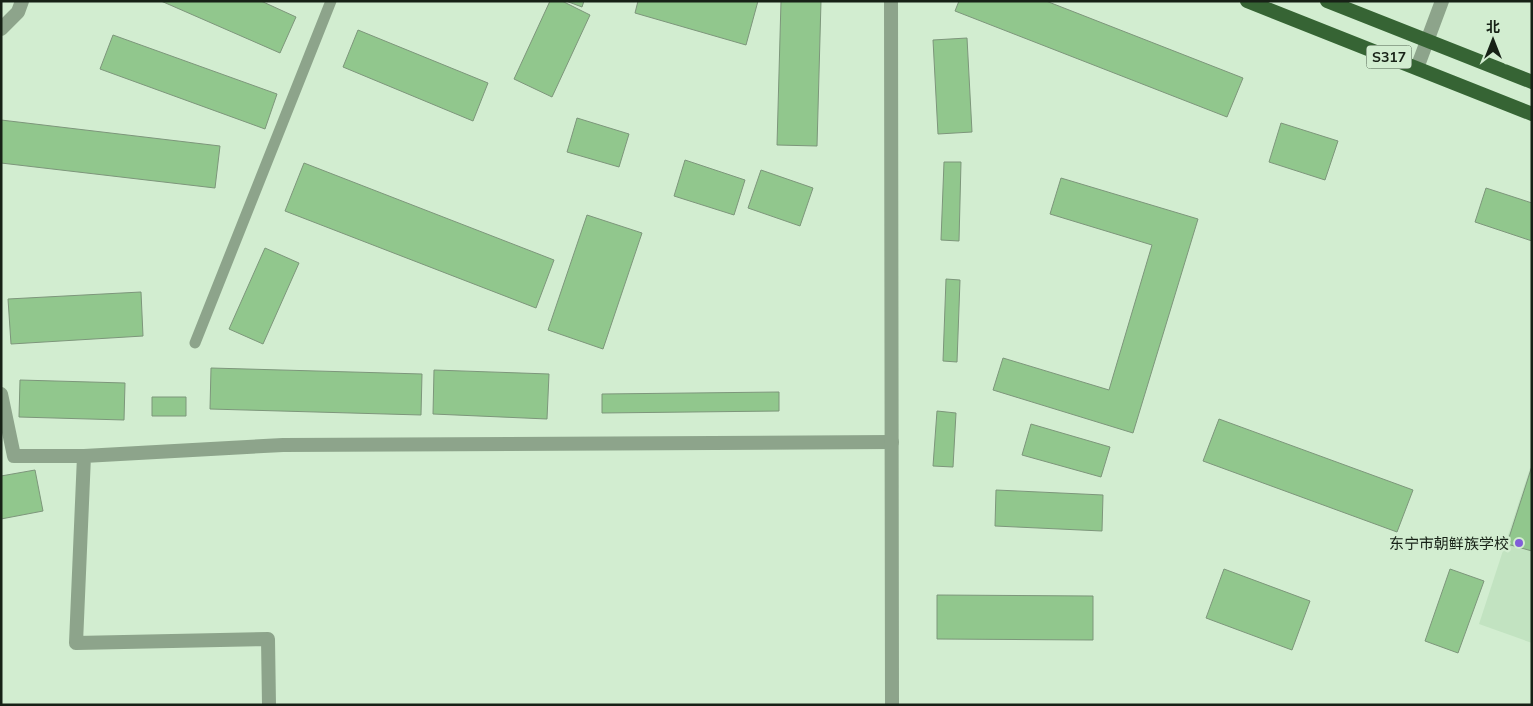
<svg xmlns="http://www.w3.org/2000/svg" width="1533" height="706" font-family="Mulish,'Noto Sans SC',sans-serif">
	<rect width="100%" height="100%" fill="#d2edd0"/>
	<path fill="#c2e3c1" d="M 1532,462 L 1532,643 L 1479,624 Z"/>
	<path fill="#91c78d" stroke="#7d967b" d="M 161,1 L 261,1 L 296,17 L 280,53 Z
		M 550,1 L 562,1 L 590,15 L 552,97 L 514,79 Z
		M 566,1 L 584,1 L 582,7 Z
		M 638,1 L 758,1 L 746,45 L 635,13 Z
		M 781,1 L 821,1 L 817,146 L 777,145 Z
		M 959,1 L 1046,1 L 1243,78 L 1227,117 L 955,11 Z
		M 358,30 L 488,83 L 473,121 L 343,67 Z
		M 113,35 L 277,94 L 265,129 L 100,69 Z
		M 967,38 L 972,132 L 938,134 L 933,40 Z
		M 577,118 L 629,134 L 619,167 L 567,152 Z
		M 1,120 L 220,146 L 215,188 L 1,163 Z
		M 1281,123 L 1338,141 L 1325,180 L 1269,162 Z
		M 685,160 L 745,180 L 734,215 L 674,196 Z
		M 944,162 L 961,162 L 959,241 L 941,240 Z
		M 304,163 L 554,260 L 536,308 L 285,211 Z
		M 761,170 L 813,188 L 800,226 L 748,208 Z
		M 1061,178 L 1198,219 L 1133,433 L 993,390 L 1003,358 L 1109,390 L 1152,245 L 1050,214 Z
		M 1486,188 L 1532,203 L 1532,241 L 1475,222 Z
		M 587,215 L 642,233 L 603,349 L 548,330 Z
		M 265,248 L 299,263 L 263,344 L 229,329 Z
		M 946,279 L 960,280 L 957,362 L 943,361 Z
		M 141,292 L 143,336 L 11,344 L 8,299 Z
		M 211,368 L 422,374 L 421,415 L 210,409 Z
		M 434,370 L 549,374 L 547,419 L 433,414 Z
		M 20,380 L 125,383 L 124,420 L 19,417 Z
		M 779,392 L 779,411 L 602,413 L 602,394 Z
		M 152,397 L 186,397 L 186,416 L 152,416 Z
		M 937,411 L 956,413 L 953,467 L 933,466 Z
		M 1219,419 L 1413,490 L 1397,532 L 1203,461 Z
		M 1031,424 L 1110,447 L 1101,477 L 1022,455 Z
		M 1532,466 L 1532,551 L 1507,544 Z
		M 35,470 L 43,511 L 1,519 L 1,476 Z
		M 996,490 L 1103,495 L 1102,531 L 995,526 Z
		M 1224,569 L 1310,601 L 1292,650 L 1206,618 Z
		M 1450,569 L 1484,581 L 1458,653 L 1425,641 Z
		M 937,595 L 1093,596 L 1093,640 L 937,639 Z"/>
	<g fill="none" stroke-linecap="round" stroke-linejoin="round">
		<path stroke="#8da48b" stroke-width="11" d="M 195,343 L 331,1"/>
		<path stroke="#8da48b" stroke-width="14" d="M 1,29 L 18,12 L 22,1
			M 1417,68 L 1442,1
			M 1,394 L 14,456 L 84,456 L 76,643 L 268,639 L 269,705
			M 84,456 L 283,445 L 892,442"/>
		<path stroke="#8da48b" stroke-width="14" d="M 891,1 L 892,705"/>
		<path stroke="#366434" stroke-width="14" d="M 1247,1 L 1532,114
			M 1327,1 L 1532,82"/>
	</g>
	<circle fill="#815ed9" stroke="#d2edd0" stroke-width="2" cx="1519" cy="543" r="5"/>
	<g text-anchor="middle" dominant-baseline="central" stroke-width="5" stroke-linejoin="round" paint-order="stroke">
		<rect fill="#d2edd0" stroke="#4f5e4e" stroke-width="1" x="1366.5" y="45.5" width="45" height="23" rx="4"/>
		<g font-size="14" font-weight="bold" fill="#172116">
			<text x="1389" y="57">S317</text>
		</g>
		<g font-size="15" fill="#172116" stroke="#d2edd0" text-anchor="end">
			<text x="1509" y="543">东宁市朝鲜族学校</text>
		</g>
	</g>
	<rect width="1533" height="706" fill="none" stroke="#172116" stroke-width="5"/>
	<g transform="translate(1493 40)" stroke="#d2edd0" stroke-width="4" paint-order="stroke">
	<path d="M0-4L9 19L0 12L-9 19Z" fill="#172116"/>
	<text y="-8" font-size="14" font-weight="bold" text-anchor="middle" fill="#172116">北</text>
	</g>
</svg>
